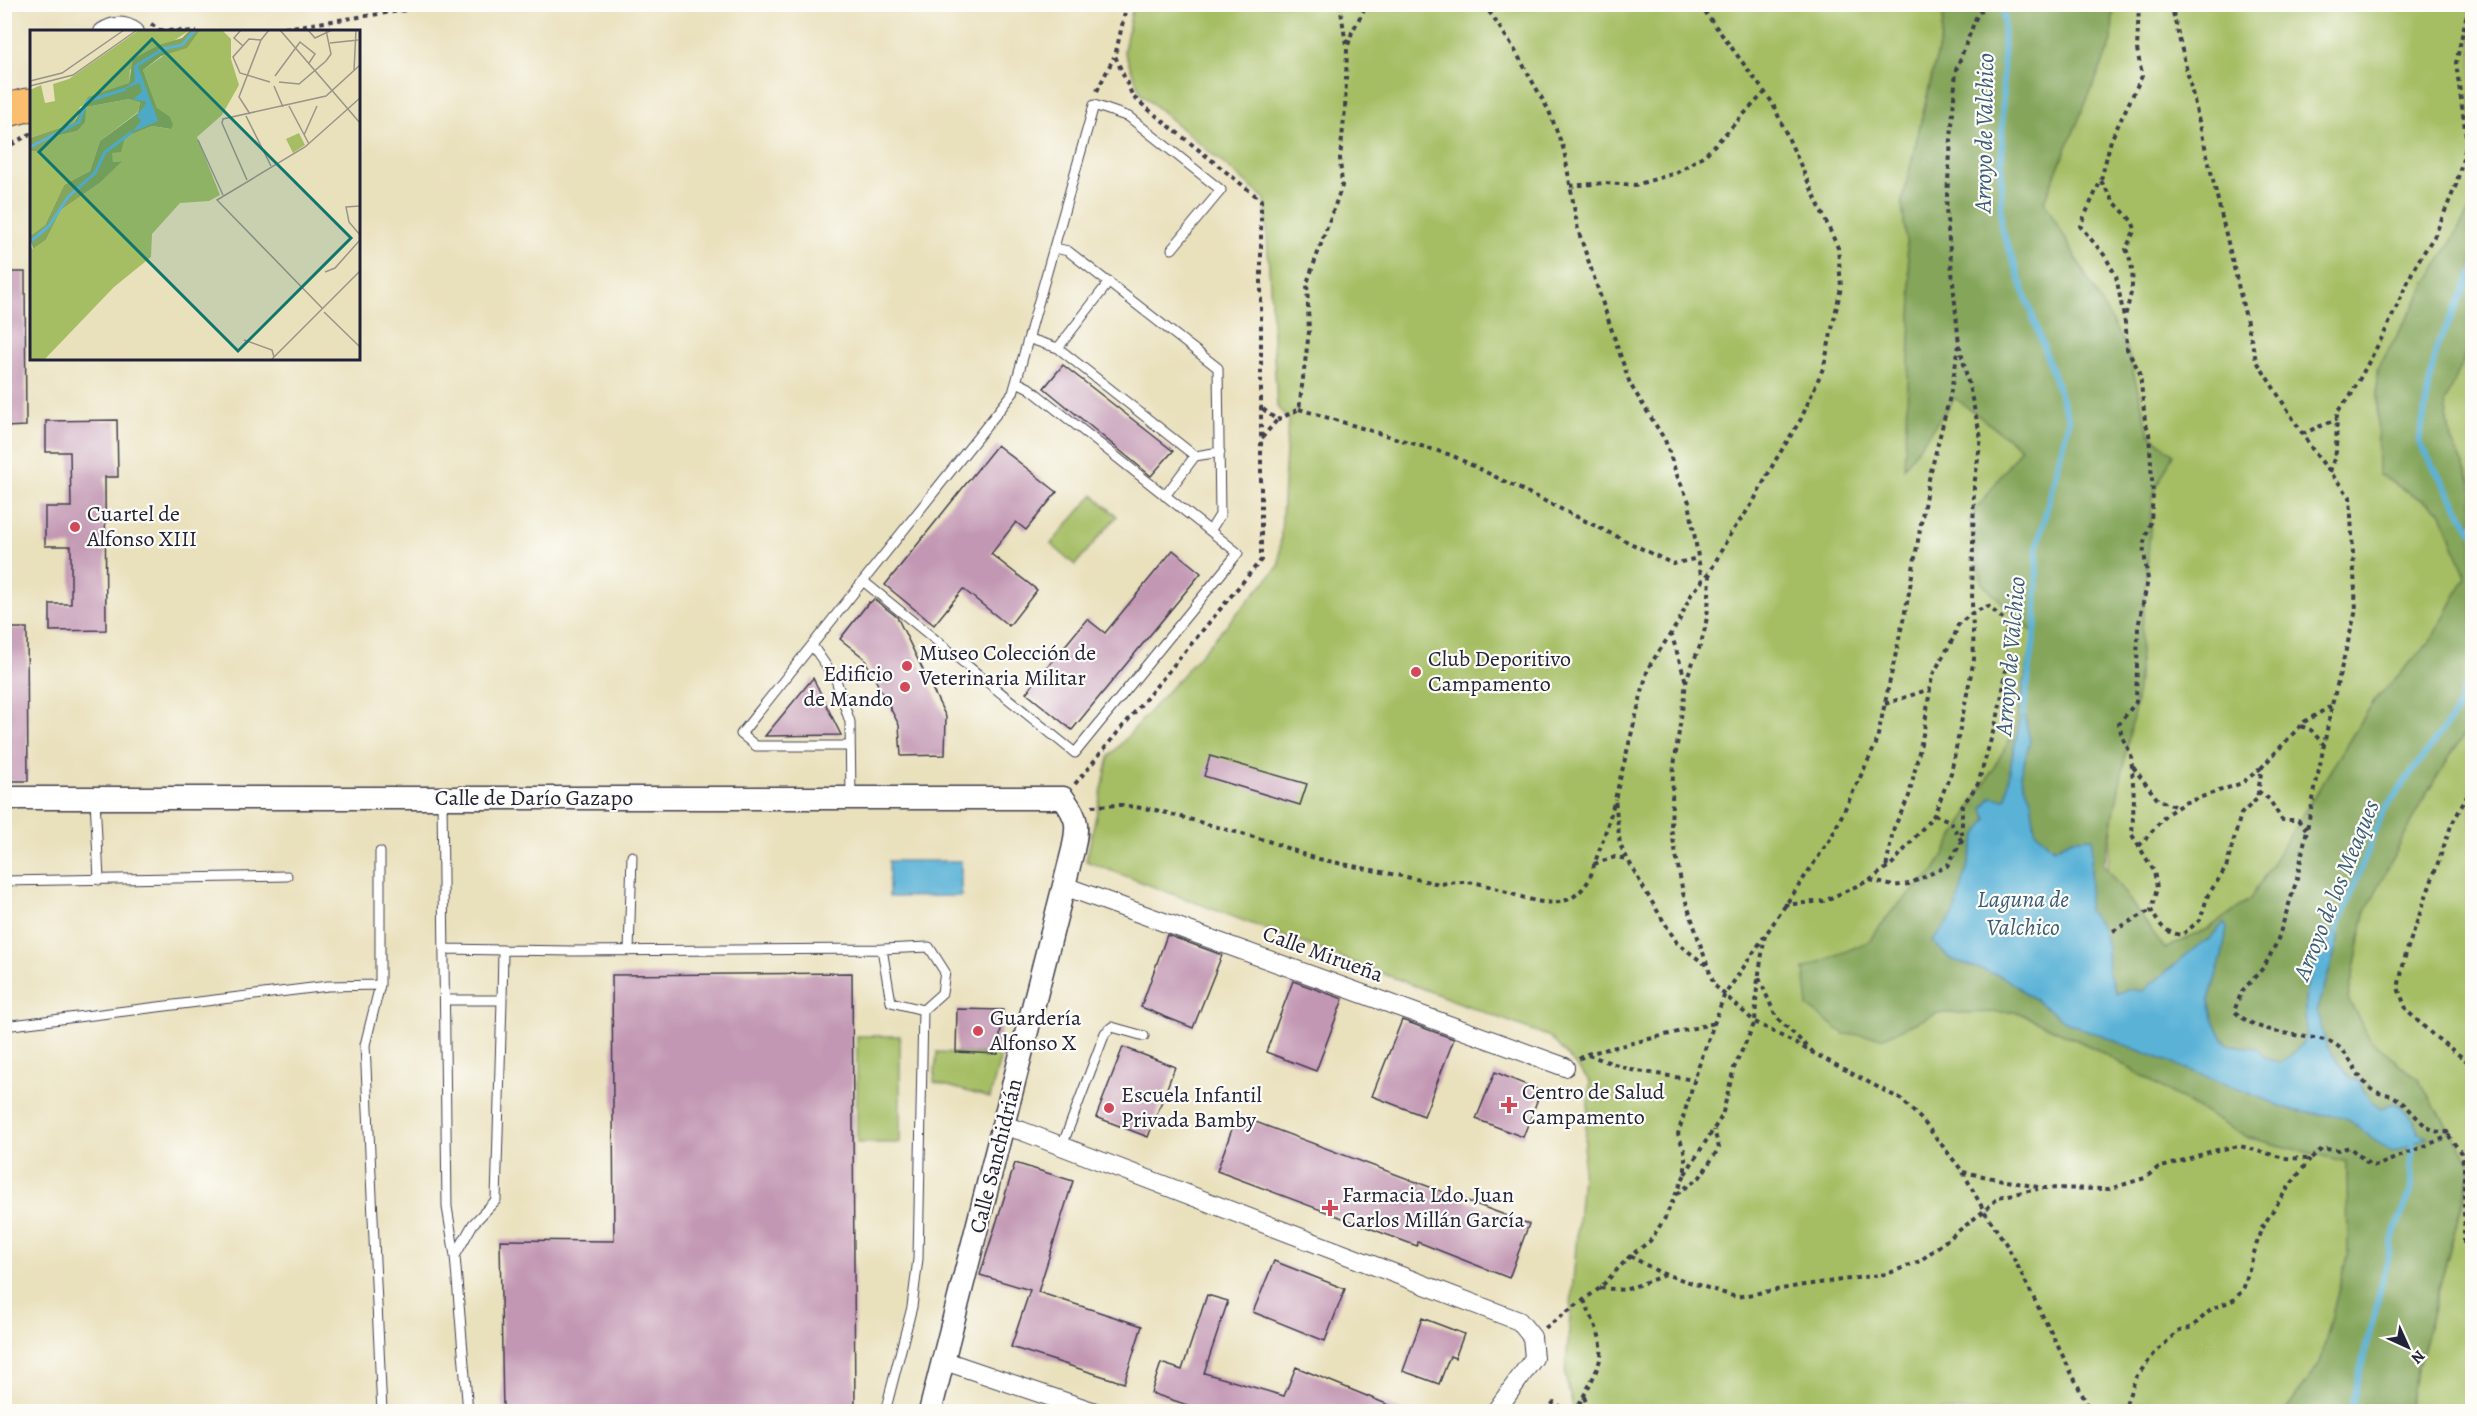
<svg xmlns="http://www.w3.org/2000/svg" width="2477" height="1416" font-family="Alegreya,serif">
	<rect width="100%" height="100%" fill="#fdfcf7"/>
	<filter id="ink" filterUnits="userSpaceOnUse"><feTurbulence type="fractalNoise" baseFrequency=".0167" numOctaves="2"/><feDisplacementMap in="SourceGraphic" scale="12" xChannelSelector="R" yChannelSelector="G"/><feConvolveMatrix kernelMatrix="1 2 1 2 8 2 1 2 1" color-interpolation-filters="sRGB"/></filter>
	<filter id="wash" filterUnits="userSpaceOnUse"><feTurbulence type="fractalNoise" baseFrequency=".008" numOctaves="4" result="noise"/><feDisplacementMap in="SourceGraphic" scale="24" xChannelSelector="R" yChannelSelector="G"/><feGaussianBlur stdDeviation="1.35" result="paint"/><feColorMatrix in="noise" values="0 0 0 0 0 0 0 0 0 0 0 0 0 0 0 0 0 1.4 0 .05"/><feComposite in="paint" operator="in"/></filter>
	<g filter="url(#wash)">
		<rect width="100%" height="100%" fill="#e9e0bc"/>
		<path fill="#a5be64" stroke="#647050" stroke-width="1.5" d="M 1133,5 L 1945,5 L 1941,37 L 1902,202 L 1912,298 L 1905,465 L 1955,397 L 2021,449 L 1982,583 L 2034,633 L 2013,734 L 1935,870 L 1893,910 L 1868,942 L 1804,969 L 1884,1037 L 1937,1013 L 2017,1012 L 2098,1050 L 2246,1137 L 2347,1162 L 2348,1252 L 2320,1363 L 2285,1411 L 1574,1411 L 1565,1376 L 1590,1081 L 1550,1037 L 1086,861 L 1109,757 L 1279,566 L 1288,419 L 1277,407 L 1265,199 L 1141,94 L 1124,51 Z
			M 2113,5 L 2472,5 L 2472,206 L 2377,370 L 2378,474 L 2441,511 L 2466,577 L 2430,642 L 2374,701 L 2250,899 L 2208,929 L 2165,949 L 2107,870 L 2153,495 L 2173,454 L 2149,433 L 2127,349 L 2044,201 L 2112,41 Z
			M 2472,340 L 2472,484 L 2451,440 L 2445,403 Z
			M 1093,495 L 1117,516 L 1075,565 L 1051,544 Z
			M 2472,721 L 2472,1165 L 2419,1081 L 2370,1039 L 2348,999 L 2365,913 L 2422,801 Z
			M 857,1036 L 900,1036 L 900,1143 L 857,1143 Z
			M 937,1052 L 1001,1055 L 990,1098 L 934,1082 Z
			M 2472,1168 L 2472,1411 L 2406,1411 Z"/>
		<path fill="#84a55a" stroke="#53644a" stroke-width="1.5" d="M 1945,5 L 2113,5 L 2112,41 L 2044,201 L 2127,349 L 2149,433 L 2173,454 L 2153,495 L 2136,702 L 2104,865 L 2165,949 L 2208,929 L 2250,899 L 2374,701 L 2430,642 L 2466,577 L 2441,511 L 2378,474 L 2377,370 L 2472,206 L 2472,340 L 2445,403 L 2451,440 L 2472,484 L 2472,721 L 2422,801 L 2365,913 L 2348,999 L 2370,1039 L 2419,1081 L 2472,1165 L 2406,1411 L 2285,1411 L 2320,1363 L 2348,1252 L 2347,1162 L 2246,1137 L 2098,1050 L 2017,1012 L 1937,1013 L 1884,1037 L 1844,1034 L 1808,1007 L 1804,969 L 1868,942 L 1893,910 L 1935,870 L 2013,734 L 2034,633 L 1982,583 L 1969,520 L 2021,448 L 1955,398 L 1904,467 L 1912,298 L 1902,202 L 1941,38 Z"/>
		<path fill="#5ab2d7" stroke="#3e6a89" stroke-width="1.5" d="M 2023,708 L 2030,741 L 2021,775 L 2031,799 L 2035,830 L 2053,849 L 2072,839 L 2093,838 L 2088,911 L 2102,927 L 2107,947 L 2108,972 L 2117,994 L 2127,989 L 2143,991 L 2196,947 L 2209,939 L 2224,923 L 2227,928 L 2222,957 L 2209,1000 L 2213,1018 L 2223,1039 L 2229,1045 L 2257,1048 L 2267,1059 L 2281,1063 C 2320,1035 2300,1030 2306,989 C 2309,973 2328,939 2338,926 L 2338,941 L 2317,1013 L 2327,1047 L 2350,1078 L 2358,1080 L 2371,1103 L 2381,1108 L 2394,1103 C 2406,1110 2416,1121 2419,1133 L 2427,1137 L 2392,1153 L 2344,1117 L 2294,1111 L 2066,1022 L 2003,977 L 1950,959 L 1932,941 L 1954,915 L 1976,836 L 1987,820 L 1983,808 L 1991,797 L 2006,799 L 2012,756 Z
			M 889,861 L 961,861 L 961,896 L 889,897 Z"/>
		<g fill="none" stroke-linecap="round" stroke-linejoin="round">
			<path stroke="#5ab2d7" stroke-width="6" d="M 2004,4 L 2001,226 L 2069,420 L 2037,548 L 2036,625 L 2023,714
				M 2472,273 L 2436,349 L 2419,443 L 2472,531
				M 2336,932 L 2383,812 L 2455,713 L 2472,671
				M 2350,1412 L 2395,1230 L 2411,1192 L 2412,1141 L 2408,1138"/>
		</g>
		<g id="blocks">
			<path fill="#c297b3" d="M 4,272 L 25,272 L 26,426 L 4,427 Z
				M 1063,365 L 1173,451 L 1151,476 L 1044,388 Z
				M 117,420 L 118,477 L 105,477 L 106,630 L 50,631 L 50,604 L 71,604 L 71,546 L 45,546 L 45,507 L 71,507 L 70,452 L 46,452 L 46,421 Z
				M 997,445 L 1057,492 L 1026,530 L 1016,522 L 991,554 L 1037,590 L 1009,626 L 963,589 L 934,625 L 885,585 Z
				M 1173,550 L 1201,573 L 1072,730 L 1026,693 L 1087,619 L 1105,633 Z
				M 874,599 L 897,617 L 946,717 L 945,755 L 901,756 L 899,725 L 864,658 L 840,639 L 869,602 L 870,603 Z
				M 4,628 L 27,628 L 28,781 L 4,781 Z
				M 813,678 L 841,735 L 765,736 Z
				M 1210,756 L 1307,784 L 1300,805 L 1204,776 Z
				M 1167,935 L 1222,955 L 1193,1028 L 1141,1007 Z
				M 852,973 L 855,1412 L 503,1412 L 500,1240 L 614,1241 L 612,975 Z
				M 1293,981 L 1343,999 L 1316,1071 L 1266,1052 Z
				M 957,1009 L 1003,1010 L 998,1054 L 956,1052 Z
				M 1402,1020 L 1454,1039 L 1424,1116 L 1372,1096 Z
				M 1123,1047 L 1175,1067 L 1148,1137 L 1096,1117 Z
				M 1495,1072 L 1541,1091 L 1523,1137 L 1476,1119 Z
				M 1237,1115 L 1529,1224 L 1509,1278 L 1418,1242 L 1417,1246 L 1217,1171 Z
				M 1015,1163 L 1073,1181 L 1038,1292 L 1142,1326 L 1124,1383 L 1011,1347 L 1030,1290 L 980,1275 Z
				M 1274,1261 L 1345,1289 L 1325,1341 L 1253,1312 Z
				M 1207,1295 L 1228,1301 L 1204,1373 L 1284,1396 L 1296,1367 L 1406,1412 L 1209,1412 L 1151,1393 L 1161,1363 L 1182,1370 Z
				M 1422,1318 L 1464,1334 L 1455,1358 L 1450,1356 L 1439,1384 L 1403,1371 Z"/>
		</g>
	</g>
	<g filter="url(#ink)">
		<use href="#blocks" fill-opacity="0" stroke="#403e4e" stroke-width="1.5"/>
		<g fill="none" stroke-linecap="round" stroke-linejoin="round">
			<defs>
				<path id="service" d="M 1055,248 L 1068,251 L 1218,368 L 1220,515 L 1210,531
					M 1030,339 L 1058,348 L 1195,456
					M 1058,348 L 1109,282
					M 1165,496 L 1195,456 L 1220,452
					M 863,581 L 1075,753 L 1238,553 L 1029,388 L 1017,382
					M 812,645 L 836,680 L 850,722 L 851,798
					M 850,746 L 756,746 L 741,734 L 1013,393 L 1094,105 L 1129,117 L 1221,190 L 1172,249
					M 95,798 L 99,880
					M 442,798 L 447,1207 L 455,1256 L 468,1412
					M 380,852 L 380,985 L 365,1045 L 382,1412
					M 4,881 L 287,876
					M 444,949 L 503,950 L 502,1000 L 445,1000
					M 882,949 L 929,947 L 945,972 L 942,993 L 923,1010
					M 503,950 L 571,951 L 882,949 L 891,1002 L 923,1010 L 918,1259 L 912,1307 L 885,1412
					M 629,951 L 632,856
					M 4,1026 L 328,986 L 380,985
					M 1062,1146 L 1105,1033 L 1112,1027 L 1144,1036
					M 455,1256 L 473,1224 L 496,1200 L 502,1000"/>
				<path id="minor" d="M 103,32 C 114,25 124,24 135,32
					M 1064,886 L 1565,1067
					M 1004,1126 L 1022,1131 L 1519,1321 L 1532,1337 L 1534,1358 L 1495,1412
					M 945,1361 L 1095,1412"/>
				<path id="tertiary" d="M 4,798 L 1063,798 C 1079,819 1078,826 1073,850 L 930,1412"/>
				<path id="motorway" d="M 4,111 L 27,105"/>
			</defs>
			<use href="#service" stroke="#403e4e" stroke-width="11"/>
			<use href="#minor" stroke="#403e4e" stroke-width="20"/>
			<use href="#tertiary" stroke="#403e4e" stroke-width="25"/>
			<use href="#motorway" stroke="#403e4e" stroke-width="35"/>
			<path stroke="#403e4e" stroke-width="4" stroke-dasharray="4.5 4.5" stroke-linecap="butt" d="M 1340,4 L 1346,45
				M 1484,4 L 1513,47 L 1549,111 L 1564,150 L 1578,230 L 1630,384 L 1665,440 L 1676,473 L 1689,502 L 1702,581
				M 1699,4 L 1772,102 L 1838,248 L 1841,287 L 1824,366 L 1801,419 L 1775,461 L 1752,504 L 1729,536 L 1710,572 L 1691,595 L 1679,621 L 1648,668 L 1615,799 L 1620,845 L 1644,889 L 1677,943 L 1706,965
				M 2139,4 L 2137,49 L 2142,76 L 2111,140 L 2101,180 L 2080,226 L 2105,256 L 2116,276 L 2126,328 L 2127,349 L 2140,373 L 2145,421 L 2149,433 L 2153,495 L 2151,521 L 2143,545 L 2148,580 L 2138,627 L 2136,702 L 2119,724 L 2122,737 L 2131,754 L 2134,798 L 2132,835 L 2154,871 L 2157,888 L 2151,910 C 2159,925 2165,933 2182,935 L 2200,920 L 2208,895 L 2226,868 L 2241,814 L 2257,799 L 2262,767 L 2304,722 L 2331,706
				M 2171,4 L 2256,360 L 2314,452 L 2350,497 L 2356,610 L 2332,705 L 2297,879 L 2277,942 L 2264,967 L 2242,991 L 2234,1011 C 2254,1030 2280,1032 2306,1037 C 2314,1038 2325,1039 2333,1043 C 2350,1052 2356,1077 2371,1089 C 2378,1095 2389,1093 2396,1098 C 2414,1109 2424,1135 2447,1132 L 2449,1136
				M 151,24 L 161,31
				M 159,30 L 197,32
				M 258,32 L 406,10 L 417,4
				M 1097,91 L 1114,57
				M 4,149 L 32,133
				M 2101,181 L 2114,202 L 2132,221 L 2135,229 L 2126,249 C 2137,273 2132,292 2125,316
				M 1570,186 L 1604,183 L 1635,185 L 1676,173 L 1706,154 L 1765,92
				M 1263,409 L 1277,420 L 1299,409 L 1309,332 L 1307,283 L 1342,186 L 1340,158 L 1345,109 L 1347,49 L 1352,32 L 1367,4
				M 1299,409 L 1451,455 L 1673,564 L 1698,558
				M 2302,434 L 2337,419
				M 1262,438 L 1277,420
				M 2330,472 L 2336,452 L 2337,412 L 2351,395 L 2386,330 L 2415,266 L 2435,235 L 2456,185 L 2467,143 L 2456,63 L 2469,4
				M 1710,574 C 1709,599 1708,623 1700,646 C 1695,659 1689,669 1686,683 L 1673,773 L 1671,828 L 1683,893 L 1714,985 L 1755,1022 L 1902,1100 L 1923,1121 L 1963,1172 L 1984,1211 L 2008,1247 L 2091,1412
				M 1671,633 L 1686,682
				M 1885,704 L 1930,689
				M 2301,726 L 2311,730 L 2324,745
				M 2133,767 L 2158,800 L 2177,807
				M 1075,784 L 1261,560 L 1261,200 L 1133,97 L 1115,56 L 1127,4
				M 2472,787 L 2451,826 L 2406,953 L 2398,988 L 2407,1011 L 2433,1035 L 2472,1065
				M 2258,791 L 2269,799 L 2282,820 L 2298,820 L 2306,829
				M 1092,806 L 1121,805 L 1156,810 L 1268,841 L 1314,858 L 1440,884 C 1454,882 1467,881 1481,884 C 1516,892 1561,922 1587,883 C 1591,877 1593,868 1595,862 C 1603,841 1609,821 1615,799
				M 1934,815 L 1950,821 L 1961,840
				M 2139,846 L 2167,814 L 2184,803 L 2242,783 L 2261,768
				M 1594,864 L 1615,857 L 1627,859
				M 1870,880 L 1893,886 L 1909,884 L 1947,866 L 1962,841 L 1962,806 L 1978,784 L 1998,715 L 2004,684 L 2008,654 L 2004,620 L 1988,606 L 1972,613 L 1958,625 L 1954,637 L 1932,676 L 1924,730 L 1909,796 L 1893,830 L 1886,868
				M 1784,905 L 1824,901 L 1870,880 L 1893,863 L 1934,815 L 1951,773 L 1974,659 L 1972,602 L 1974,486 L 1981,438 L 1960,347
				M 2113,931 L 2151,910
				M 1759,978 L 1776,1017 L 1813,1052
				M 1588,1055 L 1632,1070 L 1694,1080
				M 1579,1059 L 1587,1054 L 1715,1023
				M 1963,1172 L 2042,1188 L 2109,1189 L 2145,1178 L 2156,1169 L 2212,1151 L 2240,1146 L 2284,1158 L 2310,1159 L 2322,1149 L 2340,1150 L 2349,1147 L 2369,1164 L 2376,1166 L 2449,1136 L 2461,1153 L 2464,1166 L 2464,1243 L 2472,1255
				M 1685,1174 L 1722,1116 L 1734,1068 L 1755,1022 L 1757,986 L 1765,935
				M 1677,1194 L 1700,1177 L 1719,1148 L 1714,1130
				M 1630,1256 L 1661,1273 L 1736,1297 L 1804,1285 L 1887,1274 L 1920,1261 L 1984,1211 L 1999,1197 L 2038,1189
				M 1600,1288 L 1625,1290 L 1665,1275
				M 1545,1328 L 1600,1288 L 1630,1256 L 1650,1241 L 1665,1218 L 1685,1174 L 1685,1153 L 1678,1134 L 1698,1068 L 1724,996 L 1831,838 L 1876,744 L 1908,598 L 1928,483 L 1950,396 L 1959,345 L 1946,209 L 1956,70 L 1977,15 L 1988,4
				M 1584,1397 L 1590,1412
				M 1546,1412 L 1554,1402 L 1567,1412
				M 1574,1412 C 1583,1398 1598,1372 1601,1355 C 1604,1338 1590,1316 1584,1300
				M 2123,1412 L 2136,1377 L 2155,1353 L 2177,1332 L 2192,1327 L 2212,1309 L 2236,1299 L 2244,1287 L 2261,1229 L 2285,1192 L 2310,1159"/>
			<use href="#service" stroke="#fff" stroke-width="9"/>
			<use href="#minor" stroke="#fff" stroke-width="18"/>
			<use href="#tertiary" stroke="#fff" stroke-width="22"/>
			<use href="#motorway" stroke="#fbbd6e" stroke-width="33"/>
		</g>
	</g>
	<g fill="#d1495b" stroke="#fdfcf7" stroke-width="2">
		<circle cx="75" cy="527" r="6"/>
		<circle cx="907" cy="666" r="6"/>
		<circle cx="1416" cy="672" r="6"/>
		<circle cx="905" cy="687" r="6"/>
		<circle cx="978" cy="1031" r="6"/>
		<path d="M1506 1096h6v6h6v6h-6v6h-6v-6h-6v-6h6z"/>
		<circle cx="1109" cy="1108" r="6"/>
		<path d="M1327 1199h6v6h6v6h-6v6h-6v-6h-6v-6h6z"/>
	</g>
	<g text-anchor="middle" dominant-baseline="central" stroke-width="4.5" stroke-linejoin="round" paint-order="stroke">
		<g font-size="22" fill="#22223b" stroke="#fdfcf7" text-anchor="start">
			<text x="87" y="514">Cuartel de<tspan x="87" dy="25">Alfonso XIII</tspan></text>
			<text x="919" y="653">Museo Colección de<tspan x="919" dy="25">Veterinaria Militar</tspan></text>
			<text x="1428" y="659">Club Deporitivo<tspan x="1428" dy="25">Campamento</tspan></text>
			<text x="893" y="674" text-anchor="end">Edificio<tspan x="893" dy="25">de Mando</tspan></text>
			<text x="990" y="1018">Guardería<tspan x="990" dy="25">Alfonso X</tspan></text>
			<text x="1522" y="1092">Centro de Salud<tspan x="1522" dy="25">Campamento</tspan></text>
			<text x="1121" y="1095">Escuela Infantil<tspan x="1121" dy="25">Privada Bamby</tspan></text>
			<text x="1342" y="1195">Farmacia Ldo. Juan<tspan x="1342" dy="25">Carlos Millán García</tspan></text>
		</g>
		<g font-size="22" fill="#22223b" stroke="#fdfcf7">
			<text x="534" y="798">Calle de Darío Gazapo</text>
			<text transform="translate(1323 954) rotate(20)">Calle Mirueña</text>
			<text transform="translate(996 1156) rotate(-76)">Calle Sanchidrián</text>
		</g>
		<g font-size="24" font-style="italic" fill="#385c79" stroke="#fdfcf7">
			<text transform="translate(1984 133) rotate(-89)">Arroyo de Valchico</text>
			<text transform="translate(2010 656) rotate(-85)">Arroyo de Valchico</text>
			<text transform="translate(2336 890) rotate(-68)">Arroyo de los Meaques</text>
			<text x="2023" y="899">Laguna de<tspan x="2023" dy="28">Valchico</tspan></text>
		</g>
	</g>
	<g transform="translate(30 30)">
		<rect width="330" height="330" fill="#e9e0bc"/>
		<path d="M 109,0 L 160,0 L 100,40 L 99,53 L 50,77 L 44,93 L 0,108 L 0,60 L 11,55 L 15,73 L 25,71 L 23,54 L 39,49 ZM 170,0 L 192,0 L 201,9 L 201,29 L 209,55 L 192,85 L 167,107 L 190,165 L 179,171 L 150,173 L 122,204 L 121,227 L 84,257 L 14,330 L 0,330 L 0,217 L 3,219 L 16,210 L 31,180 L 71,152 L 91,131 L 83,132 L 81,123 L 95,107 L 122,96 L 140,99 L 127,78 L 113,40 ZM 99,69 L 110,71 L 108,82 L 70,111 L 60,141 L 34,155 L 15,195 L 0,206 L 0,121 L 10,122 L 22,107 L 47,101 L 56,77 ZM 269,103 L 275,115 L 263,123 L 256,109 Z" fill="#a5be64"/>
		<path d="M 160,0 L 170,0 L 157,18 L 131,26 L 113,40 L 127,78 L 140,87 L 143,95 L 141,99 L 122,96 L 95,107 L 91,122 L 82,123 L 83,132 L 92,131 L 71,152 L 31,180 L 16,210 L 3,219 L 0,206 L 15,195 L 34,155 L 60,141 L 70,111 L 108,83 L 110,72 L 99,69 L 56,77 L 55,92 L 47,101 L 22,107 L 10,122 L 0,121 L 0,108 L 44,93 L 58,67 L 99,53 L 103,29 L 129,15 L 152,8 Z" fill="#84a55a"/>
		<path d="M 104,35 L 108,37 L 128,91 L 102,102 L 111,91 L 107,86 L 117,72 L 103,69 L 112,62 L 110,53 L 94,59 L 105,51 Z" fill="#5ab2d7"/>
		<path fill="none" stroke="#5ab2d7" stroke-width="3" d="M 106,36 L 133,19 L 152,15 L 165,0M 0,117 L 49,92 L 57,71 L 96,59M 0,212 L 19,196 L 38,167 L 65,143 L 75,122 L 102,102"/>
		<path fill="none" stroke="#999488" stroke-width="1.5" d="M 211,0 L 204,8 L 213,16M 250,0 L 330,93M 278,0 L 285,8 L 302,0M 231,10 L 219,9 L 203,27 L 210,43 L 240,52M 300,13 L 328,10M 324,41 L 326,0M 245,46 L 270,12 L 285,24 L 279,33M 0,51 L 32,43 L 94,0M 249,52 L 269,54 L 296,31 L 301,24 L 296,0M 0,56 L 43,45 L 107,0M 244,56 L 253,77M 259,76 L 279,114M 220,84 L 209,67 L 231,10 L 239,0M 216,86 L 241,136M 274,105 L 287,76M 168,110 L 193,165M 217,150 L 192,93 L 193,89 L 296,66 L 330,35M 330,176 L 316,177 L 319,192 L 330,205M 295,242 L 305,238 L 330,210M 292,278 L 187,170 L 275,117 L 330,68M 294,282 L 330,317M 214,310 L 242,320 L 244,327M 241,330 L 330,241"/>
		<path fill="#0f766e" fill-opacity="0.15" stroke="#0f766e" stroke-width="3" d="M 122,9 L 321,208 L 208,321 L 9,122 Z"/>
		<rect width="330" height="330" fill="none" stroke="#22223b" stroke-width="3"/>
	</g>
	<rect width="2477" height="1416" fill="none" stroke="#fdfcf7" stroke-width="24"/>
	<g transform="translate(2408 1347) rotate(135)" stroke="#fdfcf7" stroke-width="4.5" paint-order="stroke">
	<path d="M0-4.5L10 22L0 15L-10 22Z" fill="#22223b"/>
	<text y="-9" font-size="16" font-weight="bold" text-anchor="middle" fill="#22223b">N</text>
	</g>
</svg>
